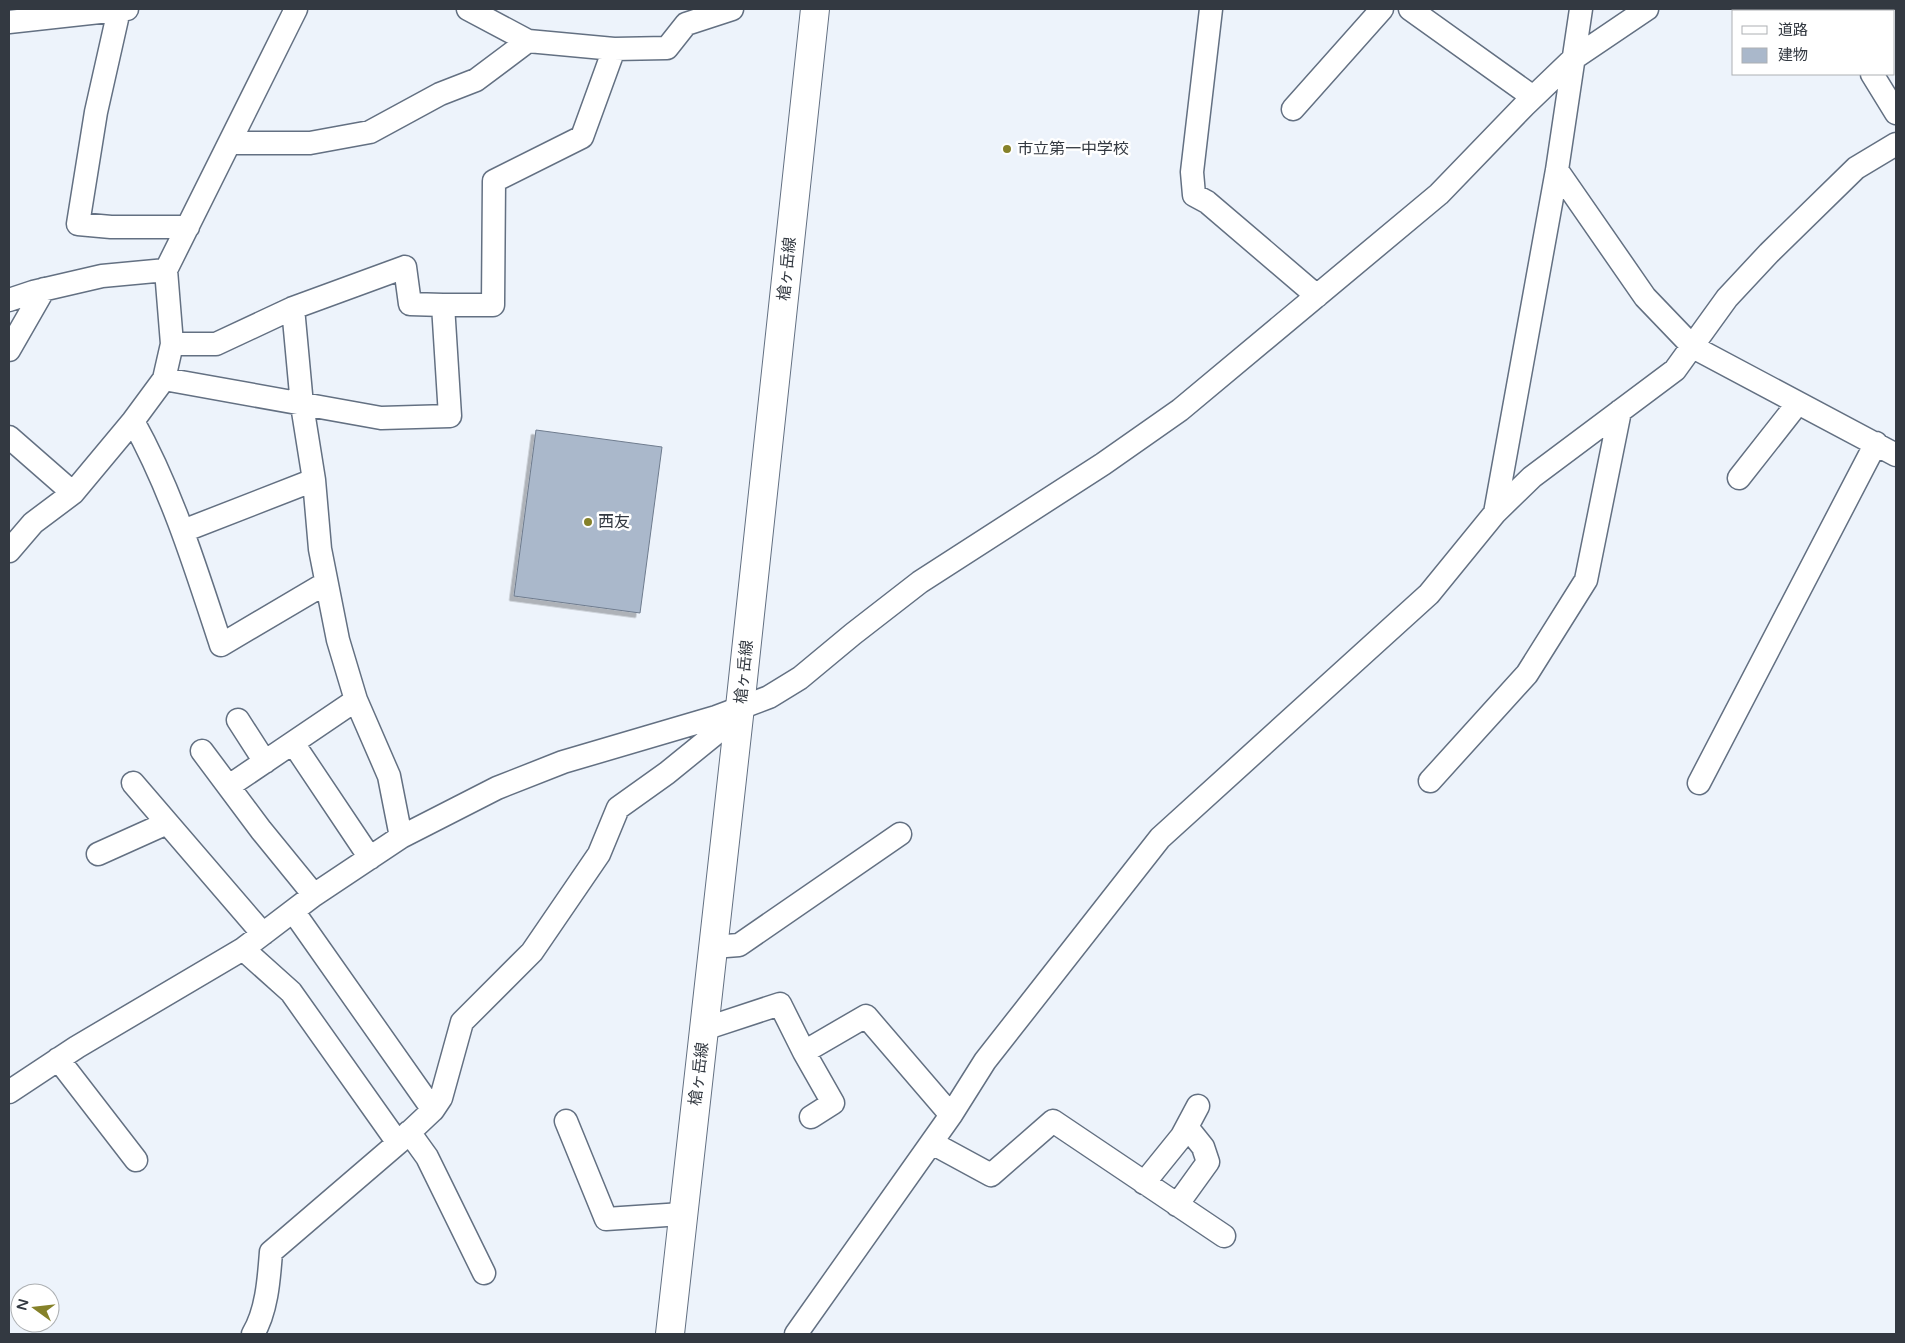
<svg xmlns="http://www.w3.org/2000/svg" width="1905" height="1343" font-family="'Varela Round','Noto Sans JP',sans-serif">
	<defs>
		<filter id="shadow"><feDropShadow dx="-4.5" dy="4.5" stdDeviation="0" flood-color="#0004"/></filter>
	</defs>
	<rect width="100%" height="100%" fill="#edf3fb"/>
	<path fill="#aab8cb" stroke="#6f7c8e" filter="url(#shadow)" d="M 536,430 L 662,447 L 640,613 L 514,596 Z"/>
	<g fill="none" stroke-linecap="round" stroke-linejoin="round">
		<defs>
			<path id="minor" d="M 468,9 L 528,41 L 614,49 L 667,48 L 686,24 L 732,9
				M 1211,9 L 1192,172 L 1194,195 L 1207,202 L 1317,296
				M 1410,9 L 1533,97
				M 1794,9 L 1795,11
				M 119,10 L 96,112 L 78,224 L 111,227 L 188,227
				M 9,22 L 127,9
				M 1872,74 L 1896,113
				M 1293,109 L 1382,9
				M 230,143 L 310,143 L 370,132 L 440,94 L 476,80 L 528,41
				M 1557,170 L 1645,297 L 1693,347 L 1896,455
				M 9,300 L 33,292 L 102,276 L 166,270
				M 443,305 L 493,305 L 494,181 L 582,137 L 614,49
				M 293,308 L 302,405 L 314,480 L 320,549 L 338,640 L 356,700 L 389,776 L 401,837
				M 9,350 L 44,289
				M 164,379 L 381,418 L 450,416 L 443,305 L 410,304 L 405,267 L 293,308 L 216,344 L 172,344
				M 133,421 C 172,491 196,569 221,645 L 326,583
				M 9,437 L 73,493
				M 1739,478 L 1798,403
				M 1495,513 L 1532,477 L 1675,370 L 1727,298 L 1769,253 L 1856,168 L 1896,144
				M 183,531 L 314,480
				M 9,551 L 33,523 L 73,493 L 133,421 L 164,379 L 172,344 L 166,270 L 296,9
				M 238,720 L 265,762
				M 293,743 L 370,858
				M 202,751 L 261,830 L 314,895
				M 1430,781 L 1527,674 L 1586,580 L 1620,411
				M 133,783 L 263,934
				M 1699,783 L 1876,443
				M 229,786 L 356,700
				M 98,854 L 167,823
				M 293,911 L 433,1110 L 398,1143
				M 713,947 L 739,945 L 900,834
				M 243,949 L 291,992 L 398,1143 L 271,1252 C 269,1278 267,1311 253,1334
				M 704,1029 L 780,1004 L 804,1052 L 866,1016 L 951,1115
				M 804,1052 L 833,1103 L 811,1117
				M 58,1059 L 136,1160
				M 9,1092 L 77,1047 L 243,949 L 314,895 L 401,837 L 497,788 L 563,762 L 716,717 L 769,697 L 800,678 L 853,634 L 920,582 L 1103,464 L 1180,410 L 1439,194 L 1524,106 L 1573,59 L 1647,9
				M 433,1110 L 441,1098 L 462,1022 L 532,952 L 599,854 L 618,808 L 667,773 L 715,734 L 736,712
				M 566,1121 L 606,1219 L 682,1214
				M 409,1132 L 427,1157 L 484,1273
				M 932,1143 L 991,1175 L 1053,1121 L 1224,1236
				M 1144,1183 L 1182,1136 L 1198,1106
				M 1177,1205 L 1208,1162 L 1203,1147 L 1187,1127
				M 796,1334 L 951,1115 L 985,1061 L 1160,838 L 1429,594 L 1495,513 L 1557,170 L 1581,9"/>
			<path id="major" d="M 670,1334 L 740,707 L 815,9"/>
		</defs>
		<use href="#minor" stroke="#637082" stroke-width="25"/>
		<use href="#major" stroke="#637082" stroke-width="30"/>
		<use href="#minor" stroke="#fff" stroke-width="22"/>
		<use href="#major" stroke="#fff" stroke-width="28"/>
	</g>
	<g fill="#858129" stroke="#fff" stroke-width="2">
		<circle cx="1007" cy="149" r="5"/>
		<circle cx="588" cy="522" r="5"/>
	</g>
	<g text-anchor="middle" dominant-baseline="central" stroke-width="5" stroke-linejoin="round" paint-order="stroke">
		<g font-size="16" fill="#333941" stroke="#fff" text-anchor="start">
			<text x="1017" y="149">市立第一中学校</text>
			<text x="598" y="522">西友</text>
		</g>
		<g font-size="16" fill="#333941" stroke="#fff">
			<text transform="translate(787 269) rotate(-84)">槍ヶ岳線</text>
			<text transform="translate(744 672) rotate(-84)">槍ヶ岳線</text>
			<text transform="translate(699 1074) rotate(-83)">槍ヶ岳線</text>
		</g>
	</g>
	<rect width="1905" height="1343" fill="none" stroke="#333941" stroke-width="20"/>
	<rect x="1732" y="10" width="162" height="65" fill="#ffffff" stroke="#adb0b3"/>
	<rect x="1742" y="26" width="25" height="8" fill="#ffffff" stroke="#adb0b3"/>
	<text x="1778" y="35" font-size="15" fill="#333941">道路</text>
	<rect x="1742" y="48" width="25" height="15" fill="#aab8cb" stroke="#adb0b3"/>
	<text x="1778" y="60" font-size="15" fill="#333941">建物</text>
	<g transform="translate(35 1308) rotate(285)"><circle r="24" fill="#ffffff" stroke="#adb0b3"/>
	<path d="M0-4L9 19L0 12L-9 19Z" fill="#858129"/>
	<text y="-8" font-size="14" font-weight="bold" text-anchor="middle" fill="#333941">N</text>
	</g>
</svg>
